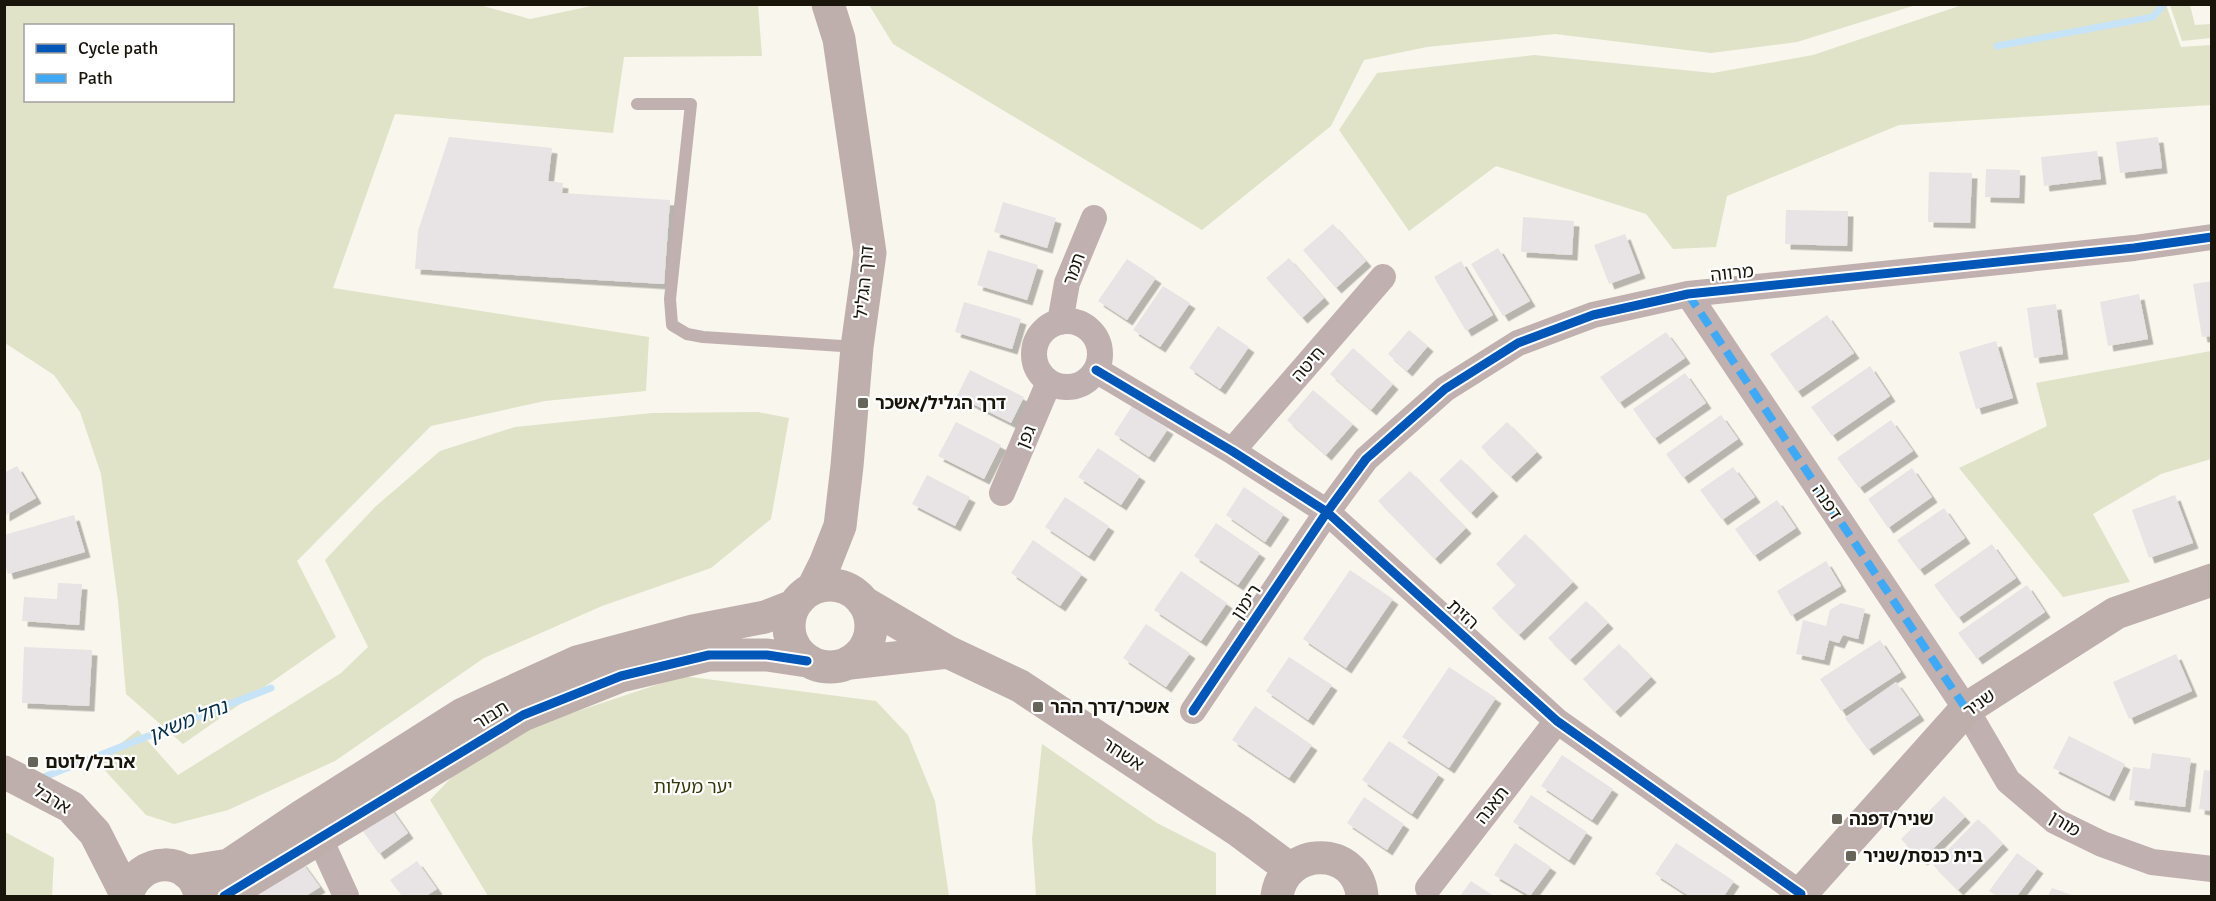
<svg xmlns="http://www.w3.org/2000/svg" width="2216" height="901" font-family="Signika,'Noto Sans Hebrew',sans-serif">
	<defs>
		<filter id="shadow"><feDropShadow dx="5.5" dy="5.5" stdDeviation="0" flood-color="#0004"/></filter>
	</defs>
	<rect width="100%" height="100%" fill="#f9f6ed"/>
	<path fill="#e0e3c7" fill-rule="evenodd" d="M 1965,4 L 2166,5 L 2181,47 L 2211,45 L 2211,105 L 1899,125 L 1727,196 L 1716,247 L 1673,249 L 1646,214 L 1496,166 L 1409,231 L 1339,130 L 1377,73 L 1534,55 L 1713,73 L 1813,55 Z
		M 480,5 L 530,19 L 596,5 L 758,5 L 762,56 L 624,57 L 613,133 L 395,114 L 333,288 L 649,337 L 646,391 L 545,401 L 431,426 L 297,561 L 336,637 L 183,744 L 126,694 L 118,601 L 101,474 L 80,412 L 54,375 L 5,343 L 5,5 ZM 26,26 L 232,26 L 232,100 L 26,100 Z
		M 869,5 L 1916,5 L 1797,42 L 1711,53 L 1555,34 L 1427,47 L 1364,60 L 1331,126 L 1202,230 L 893,44 Z
		M 2170,5 L 2190,5 L 2195,25 L 2211,24 L 2211,38 L 2182,41 Z
		M 2211,351 L 2211,459 L 2161,474 L 2093,514 L 2130,582 L 2063,597 L 1959,468 L 2047,426 L 2036,383 Z
		M 758,412 L 789,418 L 771,519 L 711,568 L 602,606 L 484,658 L 335,761 L 228,810 L 174,824 L 146,815 L 97,762 L 138,730 L 178,775 L 341,673 L 368,647 L 325,560 L 375,507 L 440,451 L 515,427 L 652,413 Z
		M 683,676 L 876,701 L 908,735 L 935,801 L 949,896 L 488,896 L 430,800 L 467,761 L 527,728 Z
		M 1042,744 L 1157,823 L 1216,853 L 1216,896 L 1036,896 L 1032,839 Z
		M 5,832 L 54,858 L 52,896 L 5,896 Z"/>
	<g fill="none" stroke-linecap="round" stroke-linejoin="round">
		<path stroke="#c7e3f8" stroke-width="7" d="M 1997,46 L 2153,17 L 2164,4
			M 39,779 L 271,688"/>
	</g>
	<path fill="#e8e3e5" filter="url(#shadow)" d="M 449,137 L 552,148 L 548,181 L 563,183 L 562,193 L 670,200 L 664,284 L 415,269 L 418,231 Z
		M 2158,137 L 2162,168 L 2120,173 L 2116,142 Z
		M 2097,151 L 2101,179 L 2044,186 L 2041,157 Z
		M 1986,169 L 2020,170 L 2019,198 L 1985,197 Z
		M 1929,172 L 1972,173 L 1970,223 L 1928,222 Z
		M 1003,202 L 1056,218 L 1047,248 L 994,232 Z
		M 1786,210 L 1848,211 L 1847,246 L 1785,244 Z
		M 1523,217 L 1574,221 L 1572,255 L 1521,252 Z
		M 1333,224 L 1366,261 L 1336,288 L 1303,250 Z
		M 1625,234 L 1640,273 L 1609,284 L 1594,245 Z
		M 1498,248 L 1530,301 L 1503,316 L 1471,264 Z
		M 988,250 L 1038,265 L 1027,300 L 977,285 Z
		M 1289,258 L 1324,298 L 1302,318 L 1266,278 Z
		M 1127,259 L 1156,278 L 1127,320 L 1098,301 Z
		M 1461,261 L 1493,315 L 1466,331 L 1434,277 Z
		M 2212,281 L 2212,336 L 2202,337 L 2193,284 Z
		M 1163,286 L 1190,303 L 1160,347 L 1133,330 Z
		M 2139,294 L 2148,339 L 2108,346 L 2100,302 Z
		M 964,302 L 1021,319 L 1012,349 L 955,332 Z
		M 2056,304 L 2063,354 L 2034,358 L 2027,308 Z
		M 1827,315 L 1854,353 L 1797,392 L 1770,354 Z
		M 1218,326 L 1249,347 L 1220,389 L 1189,368 Z
		M 1409,330 L 1428,346 L 1407,371 L 1388,354 Z
		M 1666,332 L 1685,358 L 1619,403 L 1600,377 Z
		M 1996,341 L 2013,398 L 1976,409 L 1959,352 Z
		M 1353,348 L 1393,384 L 1371,410 L 1330,374 Z
		M 1870,366 L 1890,396 L 1832,436 L 1811,407 Z
		M 970,370 L 1024,397 L 1011,423 L 957,396 Z
		M 1685,373 L 1706,403 L 1654,439 L 1633,409 Z
		M 1313,390 L 1353,424 L 1326,455 L 1287,420 Z
		M 1132,406 L 1168,429 L 1149,457 L 1114,434 Z
		M 1721,415 L 1738,439 L 1683,478 L 1666,454 Z
		M 1891,420 L 1913,451 L 1859,488 L 1837,458 Z
		M 956,422 L 1001,445 L 984,479 L 938,456 Z
		M 1507,422 L 1537,452 L 1511,477 L 1481,447 Z
		M 1098,448 L 1140,476 L 1121,505 L 1078,477 Z
		M 1461,459 L 1493,491 L 1471,513 L 1439,480 Z
		M 17,466 L 36,498 L 4,516 L 4,473 Z
		M 1733,467 L 1755,497 L 1722,520 L 1700,490 Z
		M 1912,468 L 1932,497 L 1888,528 L 1868,499 Z
		M 1410,471 L 1466,528 L 1435,559 L 1378,501 Z
		M 927,475 L 970,497 L 955,526 L 912,504 Z
		M 1244,487 L 1284,514 L 1265,542 L 1226,515 Z
		M 2175,495 L 2193,543 L 2149,558 L 2132,510 Z
		M 1065,497 L 1109,526 L 1089,556 L 1045,527 Z
		M 1777,500 L 1796,528 L 1754,556 L 1735,529 Z
		M 1944,508 L 1965,538 L 1919,570 L 1897,540 Z
		M 74,515 L 85,552 L 8,574 L 4,561 L 4,535 Z
		M 1216,523 L 1260,553 L 1238,585 L 1194,556 Z
		M 1525,534 L 1573,582 L 1519,635 L 1492,608 L 1516,585 L 1496,564 Z
		M 1033,540 L 1082,574 L 1060,606 L 1011,573 Z
		M 1992,544 L 2016,578 L 1958,618 L 1934,585 Z
		M 1826,561 L 1841,586 L 1791,616 L 1777,591 Z
		M 1350,570 L 1393,599 L 1346,668 L 1303,639 Z
		M 1181,571 L 1227,603 L 1201,641 L 1154,610 Z
		M 58,583 L 82,584 L 79,625 L 22,621 L 24,597 L 57,599 Z
		M 2027,585 L 2045,612 L 1977,659 L 1958,633 Z
		M 1586,601 L 1608,623 L 1570,660 L 1548,638 Z
		M 1841,603 L 1865,609 L 1858,639 L 1843,635 L 1839,643 L 1829,640 L 1824,660 L 1796,654 L 1803,620 L 1826,626 L 1830,610 Z
		M 1146,624 L 1190,653 L 1166,687 L 1123,658 Z
		M 1880,640 L 1901,672 L 1841,711 L 1820,679 Z
		M 1619,644 L 1651,677 L 1615,712 L 1583,679 Z
		M 24,647 L 92,650 L 89,706 L 22,703 Z
		M 2176,654 L 2192,691 L 2129,719 L 2113,682 Z
		M 1289,657 L 1332,685 L 1308,720 L 1266,691 Z
		M 1449,667 L 1496,698 L 1449,768 L 1402,737 Z
		M 1896,682 L 1919,715 L 1868,750 L 1845,718 Z
		M 1255,706 L 1312,745 L 1289,778 L 1232,740 Z
		M 2069,736 L 2125,764 L 2109,796 L 2053,768 Z
		M 1389,741 L 1439,774 L 1412,814 L 1362,780 Z
		M 2152,753 L 2191,758 L 2185,807 L 2129,800 L 2133,767 L 2150,769 Z
		M 1562,755 L 1613,789 L 1592,820 L 1541,786 Z
		M 2204,770 L 2212,771 L 2212,811 L 2199,809 Z
		M 1531,795 L 1587,832 L 1569,860 L 1513,822 Z
		M 1944,796 L 1965,817 L 1922,860 L 1901,839 Z
		M 1364,797 L 1404,824 L 1387,850 L 1347,823 Z
		M 387,803 L 408,833 L 379,854 L 358,824 Z
		M 1978,819 L 2003,844 L 1958,890 L 1933,865 Z
		M 1515,843 L 1551,867 L 1530,896 L 1494,875 Z
		M 1676,843 L 1734,881 L 1724,896 L 1689,896 L 1655,874 Z
		M 2017,853 L 2038,868 L 2017,896 L 1997,896 L 1989,891 Z
		M 301,861 L 320,887 L 306,896 L 253,896 Z
		M 417,861 L 437,889 L 426,896 L 402,896 L 390,880 Z
		M 1471,881 L 1494,896 L 1460,896 Z
		M 2052,888 L 2075,896 L 2048,896 Z"/>
	<g fill="none" stroke-linecap="round" stroke-linejoin="round">
		<path stroke="#c0b0b0" stroke-width="12" d="M 637,104 L 691,104 L 670,299 L 672,325 L 687,334 L 703,337 L 857,347"/>
		<path stroke="#c0b0b0" stroke-width="26" d="M 1688,294 L 1966,709 L 2008,781 L 2055,821 L 2102,844 L 2152,862 L 2212,869
			M1034 354a33 33 0 1 1 66 0a33 33 0 1 1-66 0Z
			M 1060,322 L 1067,283 L 1094,218
			M 1096,370 L 1232,451 L 1327,512 L 1557,721 L 1801,894
			M 1232,451 L 1383,277
			M 1002,493 L 1049,382
			M 1193,711 L 1327,512 L 1366,459 L 1445,389 L 1518,343 L 1593,315 L 1688,294 L 2134,248 L 2212,237
			M 320,839 L 346,896
			M 1428,888 L 1557,721"/>
		<path stroke="#beafac" stroke-width="33" d="M789 626a41 41 0 1 1 82 0a41 41 0 1 1-82 0Z
			M 813,588 L 825,564 L 840,526 L 847,466 L 857,347 L 870,253 L 839,39 L 828,4
			M 863,602 L 948,652 L 1020,686 L 1239,831 L 1290,869
			M 850,663 L 948,652
			M 4,772 L 71,807 L 95,833 L 127,896
			M 186,872 L 229,865 L 302,816 L 463,714 L 577,662 L 693,631 L 765,617 L 793,606
			M 127,896 C 137,855 193,854 200,896
			M 224,896 L 523,715 L 621,676 L 709,655 L 767,655 L 807,661
			M 1277,896 C 1284,845 1358,845 1362,896
			M 1799,896 L 1966,709 L 2116,613 L 2212,580"/>
		<path stroke="#3fa9f5" stroke-width="8" stroke-dasharray="15 8" stroke-linecap="butt" d="M 1688,294 L 1966,709"/>
		<defs>
			<path id="cycleway" d="M 1096,370 L 1232,451 L 1327,512 L 1557,721 L 1801,894
				M 1193,711 L 1327,512 L 1366,459 L 1445,389 L 1518,343 L 1593,315 L 1688,294 L 2134,248 L 2212,237
				M 224,896 L 523,715 L 621,676 L 709,655 L 767,655 L 807,661"/>
		</defs>
		<use href="#cycleway" stroke="#fff" stroke-width="13"/>
		<use href="#cycleway" stroke="#0057b8" stroke-width="9"/>
	</g>
	<g fill="#67645a" stroke="#fff" stroke-width="2">
		<rect x="857" y="397" width="12" height="12" rx="3"/>
		<rect x="1032" y="701" width="12" height="12" rx="3"/>
		<rect x="27" y="756" width="12" height="12" rx="3"/>
		<rect x="1831" y="813" width="12" height="12" rx="3"/>
		<rect x="1845" y="850" width="12" height="12" rx="3"/>
	</g>
	<g text-anchor="middle" dominant-baseline="central" stroke-width="4.5" stroke-linejoin="round" paint-order="stroke">
		<g font-size="18" fill="#19150b" stroke="#fff">
			<text transform="translate(1074 269) rotate(-70)">תמר</text>
			<text transform="translate(1732 273) rotate(-6)">מרווה</text>
			<text transform="translate(864 282) rotate(-85)">דרך הגליל</text>
			<text transform="translate(1308 364) rotate(-49)">חיטה</text>
			<text transform="translate(1026 437) rotate(-67)">גפן</text>
			<text transform="translate(1827 502) rotate(56)">דפנה</text>
			<text transform="translate(1246 602) rotate(-56)">רימון</text>
			<text transform="translate(1463 614) rotate(42)">הזית</text>
			<text transform="translate(1979 703) rotate(-36)">שניר</text>
			<text transform="translate(491 715) rotate(-32)">תבור</text>
			<text transform="translate(1123 754) rotate(33)">אשחר</text>
			<text transform="translate(52 799) rotate(31)">ארבל</text>
			<text transform="translate(1492 805) rotate(-52)">תאנה</text>
			<text transform="translate(2065 824) rotate(31)">מורן</text>
		</g>
		<g font-size="18" font-weight="bold" fill="#19150b" stroke="#fff" text-anchor="start">
			<text x="875" y="403">דרך הגליל/אשכר</text>
			<text x="1050" y="707">אשכר/דרך ההר</text>
			<text x="45" y="762">ארבל/לוטם</text>
			<text x="1849" y="819">שניר/דפנה</text>
			<text x="1863" y="856">בית כנסת/שניר</text>
		</g>
		<g font-size="18" fill="#323708" stroke="#fff">
			<text x="693" y="787">יער מעלות</text>
		</g>
		<g font-size="20" font-style="italic" fill="#052e49" stroke="#fff">
			<text transform="translate(188 721) rotate(-22)">נחל משאן</text>
		</g>
	</g>
	<rect width="2216" height="901" fill="none" stroke="#19150b" stroke-width="12"/>
	<rect x="24" y="24" width="210" height="78" fill="#ffffff" stroke="#a3a19d" stroke-width="1.5"/>
	<rect x="36" y="44" width="30" height="9" fill="#0057b8" stroke="#a3a19d" stroke-width="1.5"/>
	<text x="78" y="54" font-size="18" fill="#19150b">Cycle path</text>
	<rect x="36" y="74" width="30" height="9" fill="#3fa9f5" stroke="#a3a19d" stroke-width="1.5"/>
	<text x="78" y="84" font-size="18" fill="#19150b">Path</text>
</svg>
